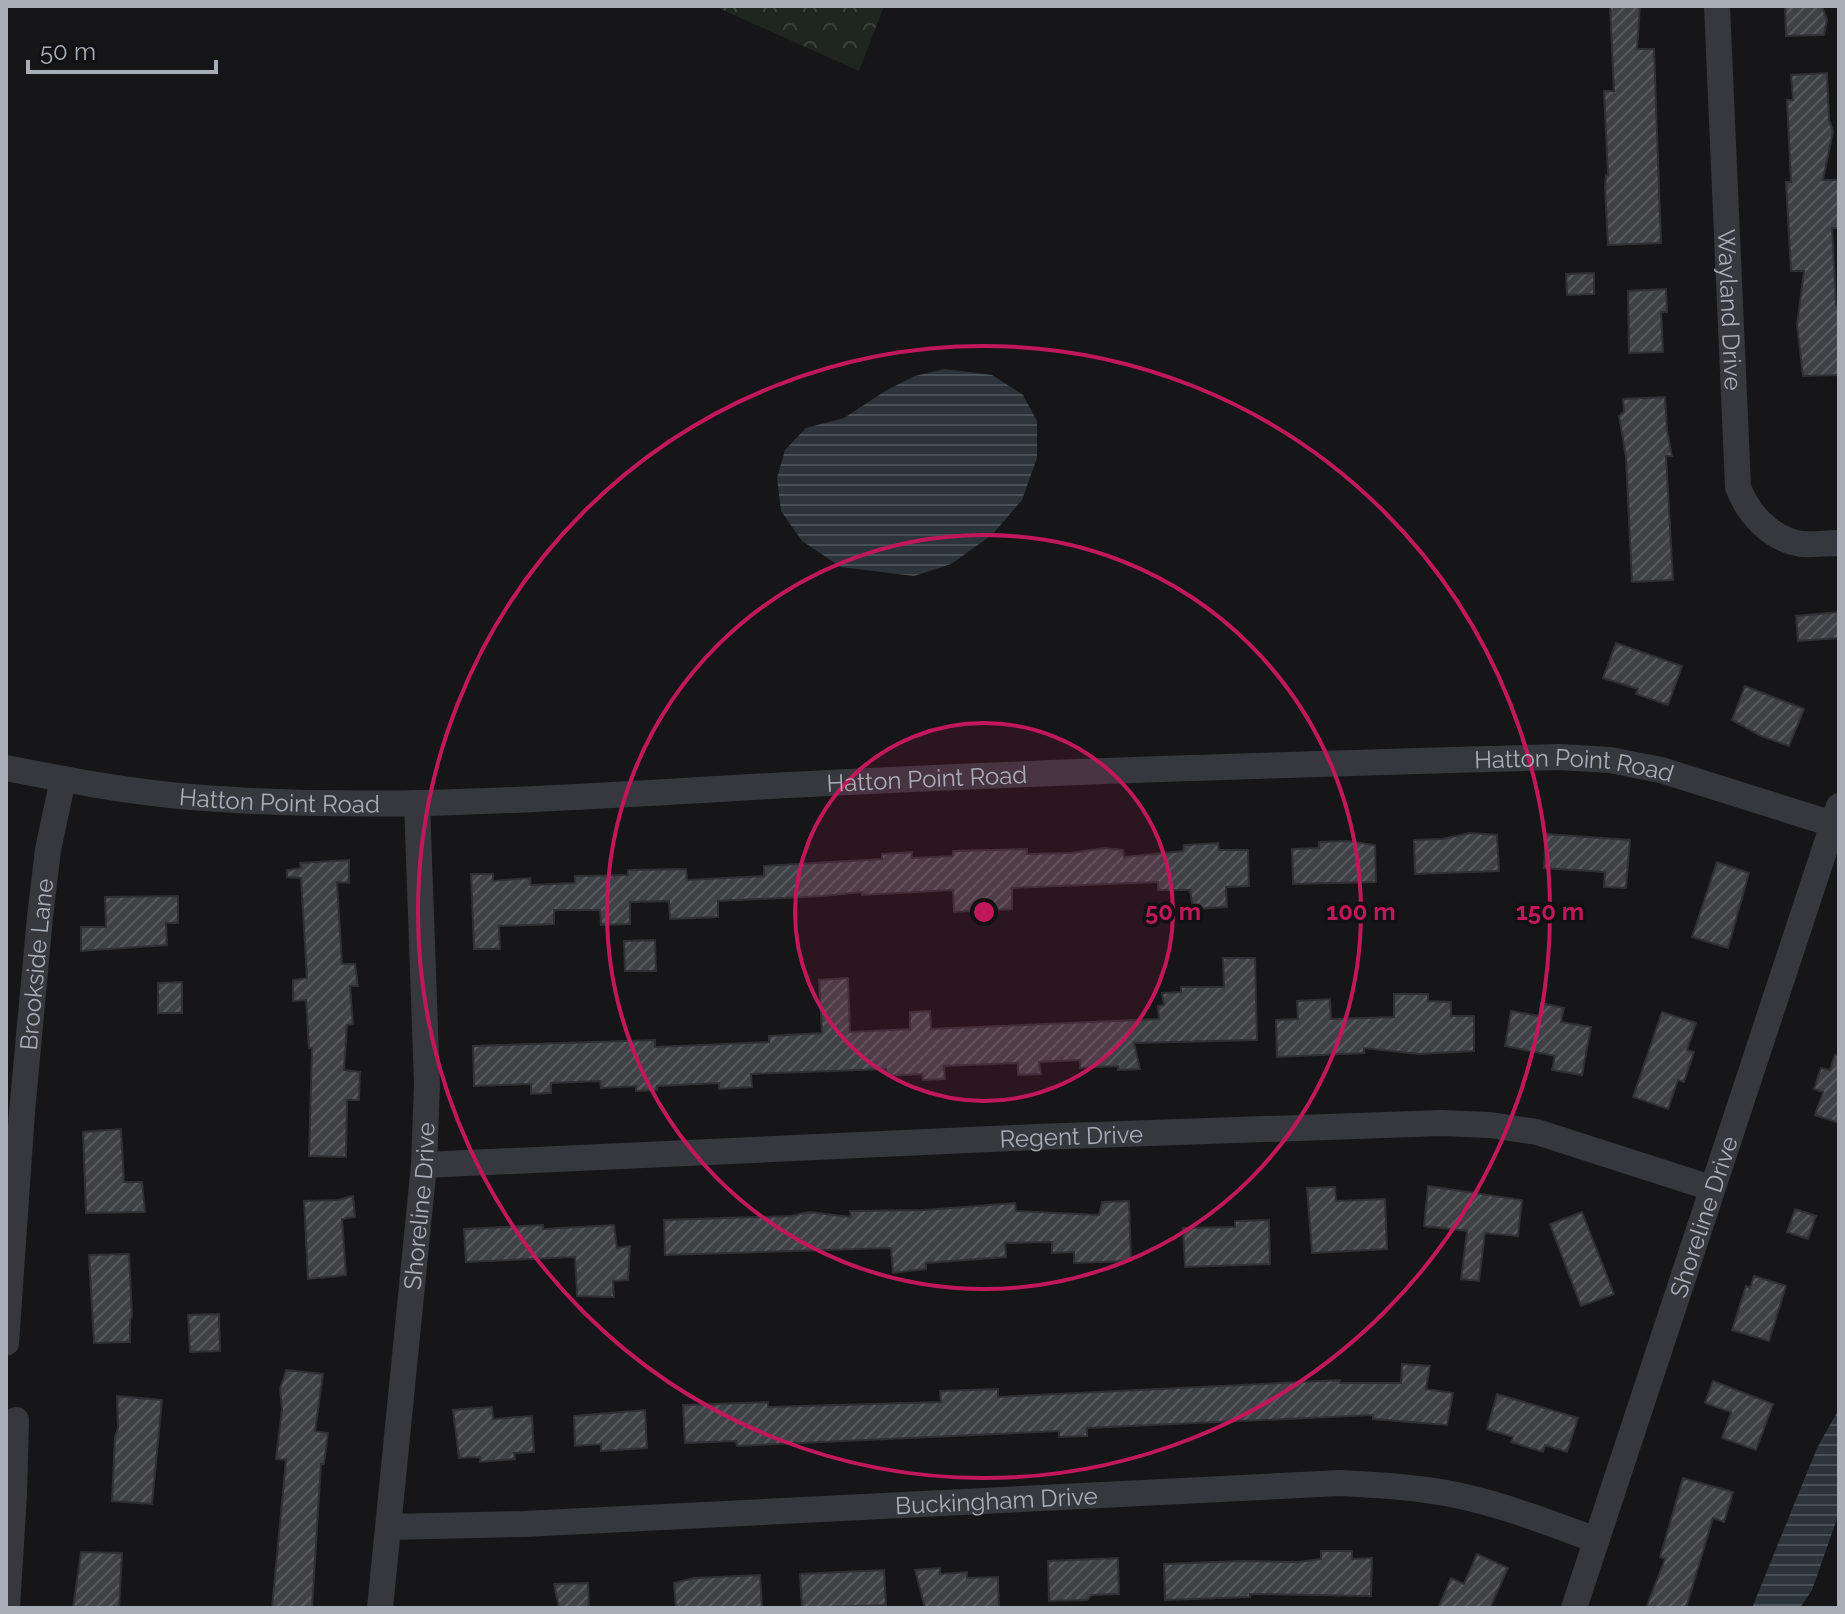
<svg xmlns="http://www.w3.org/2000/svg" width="1845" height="1614" font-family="Raleway,sans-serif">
	<defs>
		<pattern id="forest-crowns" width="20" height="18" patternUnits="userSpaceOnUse" patternTransform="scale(2)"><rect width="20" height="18" fill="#1e261f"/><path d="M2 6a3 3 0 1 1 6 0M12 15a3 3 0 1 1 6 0" fill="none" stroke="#3c433d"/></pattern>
		<pattern id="water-rules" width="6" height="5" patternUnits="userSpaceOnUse" patternTransform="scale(2)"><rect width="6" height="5" fill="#2c353c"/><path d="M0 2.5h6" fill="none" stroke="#485056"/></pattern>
		<pattern id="building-hatch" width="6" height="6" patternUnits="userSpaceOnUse" patternTransform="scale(2)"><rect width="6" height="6" fill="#404145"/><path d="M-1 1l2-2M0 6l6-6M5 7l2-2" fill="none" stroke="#595a5e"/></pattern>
	</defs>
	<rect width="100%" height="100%" fill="#161618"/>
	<path fill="url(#forest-crowns)" d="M 714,6 L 884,6 L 859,71 Z"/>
	<path fill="url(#water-rules)" d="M 945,369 L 992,375 L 1023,395 L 1037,421 L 1037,458 L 1022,500 L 992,535 L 951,564 L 914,576 L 841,567 L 802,541 L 781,511 L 777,478 L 785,450 L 806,428 L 844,418 L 887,390 L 915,376 Z
		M 1839,1409 L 1839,1513 L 1812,1590 L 1800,1608 L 1752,1608 L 1817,1448 Z"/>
	<path fill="url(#building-hatch)" stroke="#303034" stroke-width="2" d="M 1610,6 L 1640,6 L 1637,49 L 1654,49 L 1661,243 L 1608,245 L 1605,187 L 1606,175 L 1608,175 L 1604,91 L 1614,91 Z
		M 1785,6 L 1822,6 L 1827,20 L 1824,35 L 1786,36 Z
		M 1827,73 L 1829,120 L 1833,131 L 1823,180 L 1839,180 L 1839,228 L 1832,228 L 1836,305 L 1839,305 L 1839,375 L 1803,376 L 1797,325 L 1804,271 L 1791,271 L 1786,182 L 1791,182 L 1787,100 L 1793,100 L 1791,75 Z
		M 1594,273 L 1594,294 L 1567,295 L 1566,274 Z
		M 1666,289 L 1667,312 L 1661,312 L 1663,352 L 1629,353 L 1628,291 Z
		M 1665,397 L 1667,430 L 1672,456 L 1666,456 L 1673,580 L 1632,582 L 1626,457 L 1619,416 L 1624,412 L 1623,399 Z
		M 1839,612 L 1839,638 L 1798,641 L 1796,616 Z
		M 1616,643 L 1682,666 L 1668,705 L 1636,694 L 1638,689 L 1603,678 Z
		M 1745,686 L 1804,709 L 1789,746 L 1761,736 L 1732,720 Z
		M 1470,833 L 1497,835 L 1499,871 L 1415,874 L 1414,840 L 1442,839 Z
		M 1546,834 L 1630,840 L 1626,888 L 1604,887 L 1605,872 L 1544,868 Z
		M 1347,841 L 1375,845 L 1376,882 L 1293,884 L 1292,849 L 1319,848 L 1319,842 Z
		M 1218,843 L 1219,850 L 1248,850 L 1249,886 L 1226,887 L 1227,907 L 1193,909 L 1190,890 L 1158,890 L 1158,882 L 1012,888 L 1012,909 L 954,912 L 953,890 L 862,895 L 862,892 L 823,896 L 718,901 L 718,917 L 670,919 L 669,901 L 630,902 L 630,924 L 601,925 L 600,910 L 554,910 L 554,924 L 499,926 L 500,949 L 474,949 L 471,874 L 493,874 L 493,881 L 530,878 L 531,885 L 575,883 L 575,876 L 628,875 L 628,870 L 686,869 L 687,880 L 764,876 L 764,866 L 882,859 L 882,854 L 912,852 L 912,858 L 953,856 L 953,851 L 1027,849 L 1027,854 L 1070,853 L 1105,848 L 1123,850 L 1124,857 L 1183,851 L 1184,845 Z
		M 349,860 L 349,883 L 337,882 L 342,964 L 355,964 L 358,986 L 350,986 L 353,1024 L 347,1025 L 344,1070 L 360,1072 L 359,1100 L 347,1100 L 346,1157 L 309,1156 L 312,1048 L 309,1048 L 306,1000 L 293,1001 L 293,980 L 307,978 L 301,878 L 287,877 L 287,870 L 301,868 L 300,863 Z
		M 1717,862 L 1749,873 L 1728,948 L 1692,937 Z
		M 178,896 L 178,923 L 166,923 L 167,945 L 81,951 L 81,927 L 106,927 L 105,897 Z
		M 655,940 L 656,971 L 625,971 L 624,941 Z
		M 1223,958 L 1255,958 L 1257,1040 L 1134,1043 L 1140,1069 L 1118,1070 L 1118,1066 L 1080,1068 L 1080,1060 L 1039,1062 L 1041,1074 L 1018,1075 L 1018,1063 L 944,1066 L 945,1079 L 923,1080 L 922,1074 L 887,1076 L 886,1069 L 751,1074 L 752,1087 L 719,1089 L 719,1083 L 657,1086 L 657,1090 L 636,1091 L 636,1086 L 601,1088 L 600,1081 L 551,1083 L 551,1093 L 531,1094 L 531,1084 L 474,1086 L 473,1046 L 655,1040 L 655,1047 L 769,1042 L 769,1036 L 822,1033 L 819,980 L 848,978 L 850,1032 L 910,1029 L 910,1012 L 930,1011 L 931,1029 L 1159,1019 L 1158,1006 L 1164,1005 L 1162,993 L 1181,992 L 1181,987 L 1224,987 Z
		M 182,982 L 182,1013 L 158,1013 L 158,983 Z
		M 1394,994 L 1428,994 L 1428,1001 L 1451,1002 L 1451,1016 L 1474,1016 L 1474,1051 L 1419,1054 L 1364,1048 L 1364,1053 L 1277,1057 L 1276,1020 L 1298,1019 L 1297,1001 L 1330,999 L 1331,1019 L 1394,1017 Z
		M 1541,1003 L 1564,1008 L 1561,1022 L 1591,1027 L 1582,1075 L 1552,1070 L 1555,1056 L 1505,1046 L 1511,1011 L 1539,1016 Z
		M 1662,1012 L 1696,1023 L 1687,1050 L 1694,1052 L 1684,1082 L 1678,1080 L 1668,1109 L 1633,1097 Z
		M 1835,1055 L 1839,1056 L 1839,1123 L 1815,1115 L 1823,1092 L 1814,1089 L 1821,1068 L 1830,1070 Z
		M 121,1129 L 124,1182 L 142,1182 L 145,1212 L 86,1213 L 83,1132 Z
		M 1428,1186 L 1522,1200 L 1518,1236 L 1485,1233 L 1479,1281 L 1461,1279 L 1467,1231 L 1424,1226 Z
		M 1335,1187 L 1336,1201 L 1385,1199 L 1387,1249 L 1312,1253 L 1307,1188 Z
		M 353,1196 L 355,1217 L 342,1219 L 346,1275 L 308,1279 L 304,1201 L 338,1200 Z
		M 1129,1201 L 1131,1261 L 1074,1263 L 1074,1252 L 1052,1253 L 1052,1242 L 1005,1243 L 1006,1257 L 926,1263 L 926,1269 L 893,1273 L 891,1248 L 665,1255 L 664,1220 L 791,1216 L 809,1212 L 851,1217 L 850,1211 L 925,1210 L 1015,1203 L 1016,1211 L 1099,1215 L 1102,1202 Z
		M 1795,1209 L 1816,1216 L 1808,1239 L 1787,1232 Z
		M 1582,1212 L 1614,1294 L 1581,1306 L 1550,1224 Z
		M 1269,1220 L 1270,1264 L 1185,1267 L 1183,1228 L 1235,1227 L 1235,1221 Z
		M 543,1225 L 543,1229 L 614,1225 L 617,1248 L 630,1246 L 628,1280 L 613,1281 L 614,1297 L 577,1296 L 575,1257 L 466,1262 L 464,1229 Z
		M 129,1254 L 132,1317 L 130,1320 L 130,1342 L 94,1343 L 89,1255 Z
		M 1754,1276 L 1786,1286 L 1769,1341 L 1732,1330 L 1746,1286 L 1750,1288 Z
		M 219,1314 L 220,1351 L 190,1352 L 188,1315 Z
		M 1402,1364 L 1430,1366 L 1426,1389 L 1453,1393 L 1447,1425 L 1373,1419 L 1373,1415 L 1087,1428 L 1087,1436 L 1059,1437 L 1059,1431 L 737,1446 L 736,1441 L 685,1443 L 683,1405 L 768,1402 L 768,1407 L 941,1402 L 940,1391 L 998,1389 L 998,1397 L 1340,1380 L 1340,1383 L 1401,1383 Z
		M 286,1370 L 323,1374 L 315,1431 L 328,1433 L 324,1464 L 321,1464 L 312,1608 L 272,1608 L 286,1460 L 276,1459 L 282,1409 L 280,1389 Z
		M 1713,1381 L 1773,1404 L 1756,1450 L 1722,1438 L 1731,1412 L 1705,1403 Z
		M 1497,1394 L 1578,1418 L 1567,1452 L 1545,1445 L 1543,1452 L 1511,1442 L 1513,1437 L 1487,1429 Z
		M 117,1396 L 162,1400 L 152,1504 L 112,1501 L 115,1437 L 118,1428 Z
		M 492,1407 L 493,1419 L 532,1416 L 534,1452 L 514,1453 L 515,1459 L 480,1462 L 480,1457 L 459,1458 L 453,1410 Z
		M 645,1410 L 647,1448 L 601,1451 L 601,1444 L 575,1446 L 574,1416 Z
		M 1683,1478 L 1733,1492 L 1724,1522 L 1713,1518 L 1686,1608 L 1646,1608 L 1665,1559 L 1660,1557 Z
		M 1321,1551 L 1352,1551 L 1352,1559 L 1372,1558 L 1371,1596 L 1250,1594 L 1250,1597 L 1165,1600 L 1164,1564 L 1242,1561 L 1297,1562 L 1321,1559 Z
		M 81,1552 L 122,1553 L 119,1608 L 73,1608 Z
		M 1477,1554 L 1508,1568 L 1490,1608 L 1438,1608 L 1451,1578 L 1464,1584 Z
		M 1118,1558 L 1119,1594 L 1092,1595 L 1087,1600 L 1049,1601 L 1048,1561 Z
		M 940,1568 L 940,1574 L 967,1572 L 967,1578 L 998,1577 L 999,1608 L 925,1608 L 915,1570 Z
		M 884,1570 L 886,1605 L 802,1608 L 800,1574 Z
		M 760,1575 L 762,1608 L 676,1608 L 674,1583 L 694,1578 Z
		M 588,1583 L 589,1608 L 559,1608 L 554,1584 Z"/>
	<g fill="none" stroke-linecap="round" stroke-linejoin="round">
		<g stroke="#37383d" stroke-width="26">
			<path id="s1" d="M 1717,6 L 1738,487 C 1748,514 1771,539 1801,544 C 1813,545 1827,543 1839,543"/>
			<path id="s2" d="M 6,768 C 67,780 129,792 191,797 C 396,814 604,794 809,784 C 1059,771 1309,764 1559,757 L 1610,760 L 1661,770 L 1839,826"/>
			<path id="s3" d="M 424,1165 L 1036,1137 L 1442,1123 L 1490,1125 L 1537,1132 L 1711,1188"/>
			<path id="s4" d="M 6,1343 L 22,1112 L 40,917 L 48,850 L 63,779"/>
			<path id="s5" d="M 389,1527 L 524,1524 L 1340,1483 C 1379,1485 1417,1487 1456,1495 C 1504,1505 1550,1523 1596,1540"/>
			<path d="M 7,1608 L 14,1495 L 16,1420"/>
			<path id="s6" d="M 380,1608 L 424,1165 L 427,1084 L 417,803"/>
			<path id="s7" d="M 1574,1608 L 1839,806"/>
		</g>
	</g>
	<circle cx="984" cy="912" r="189" fill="#c2185b" fill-opacity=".12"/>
	<g fill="none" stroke="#c2185b" stroke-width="4">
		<circle cx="984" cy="912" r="189"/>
		<circle cx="984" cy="912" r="377"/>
		<circle cx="984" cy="912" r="566"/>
	</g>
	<g text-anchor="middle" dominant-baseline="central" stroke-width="7" stroke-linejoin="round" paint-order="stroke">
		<g font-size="24" fill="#a8adb8" stroke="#111113">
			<text stroke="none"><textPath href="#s1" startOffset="304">Wayland Drive</textPath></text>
			<text stroke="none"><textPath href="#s2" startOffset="1572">Hatton Point Road</textPath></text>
			<text stroke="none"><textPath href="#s2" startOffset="924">Hatton Point Road</textPath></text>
			<text stroke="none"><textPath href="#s2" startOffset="276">Hatton Point Road</textPath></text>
			<text stroke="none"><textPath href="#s4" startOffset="380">Brookside Lane</textPath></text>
			<text stroke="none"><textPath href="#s3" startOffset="648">Regent Drive</textPath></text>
			<text stroke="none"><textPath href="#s6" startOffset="404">Shoreline Drive</textPath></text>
			<text stroke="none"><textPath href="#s7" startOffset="412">Shoreline Drive</textPath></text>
			<text stroke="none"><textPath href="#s5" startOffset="608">Buckingham Drive</textPath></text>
		</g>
	</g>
	<circle cx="984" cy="912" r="12" fill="#c2185b" stroke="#111113" stroke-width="4"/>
	<g font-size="24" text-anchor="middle" font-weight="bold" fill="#c2185b" stroke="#111113" stroke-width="7" stroke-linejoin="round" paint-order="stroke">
		<text x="1173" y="920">50 m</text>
		<text x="1361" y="920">100 m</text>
		<text x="1550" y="920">150 m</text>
	</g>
	<rect width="1845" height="1614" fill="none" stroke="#a8adb8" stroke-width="16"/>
	<path d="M28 60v12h188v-12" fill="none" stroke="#a8adb8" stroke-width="4"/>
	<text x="40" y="60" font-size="24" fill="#a8adb8" stroke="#111113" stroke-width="6" paint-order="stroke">50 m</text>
</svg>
